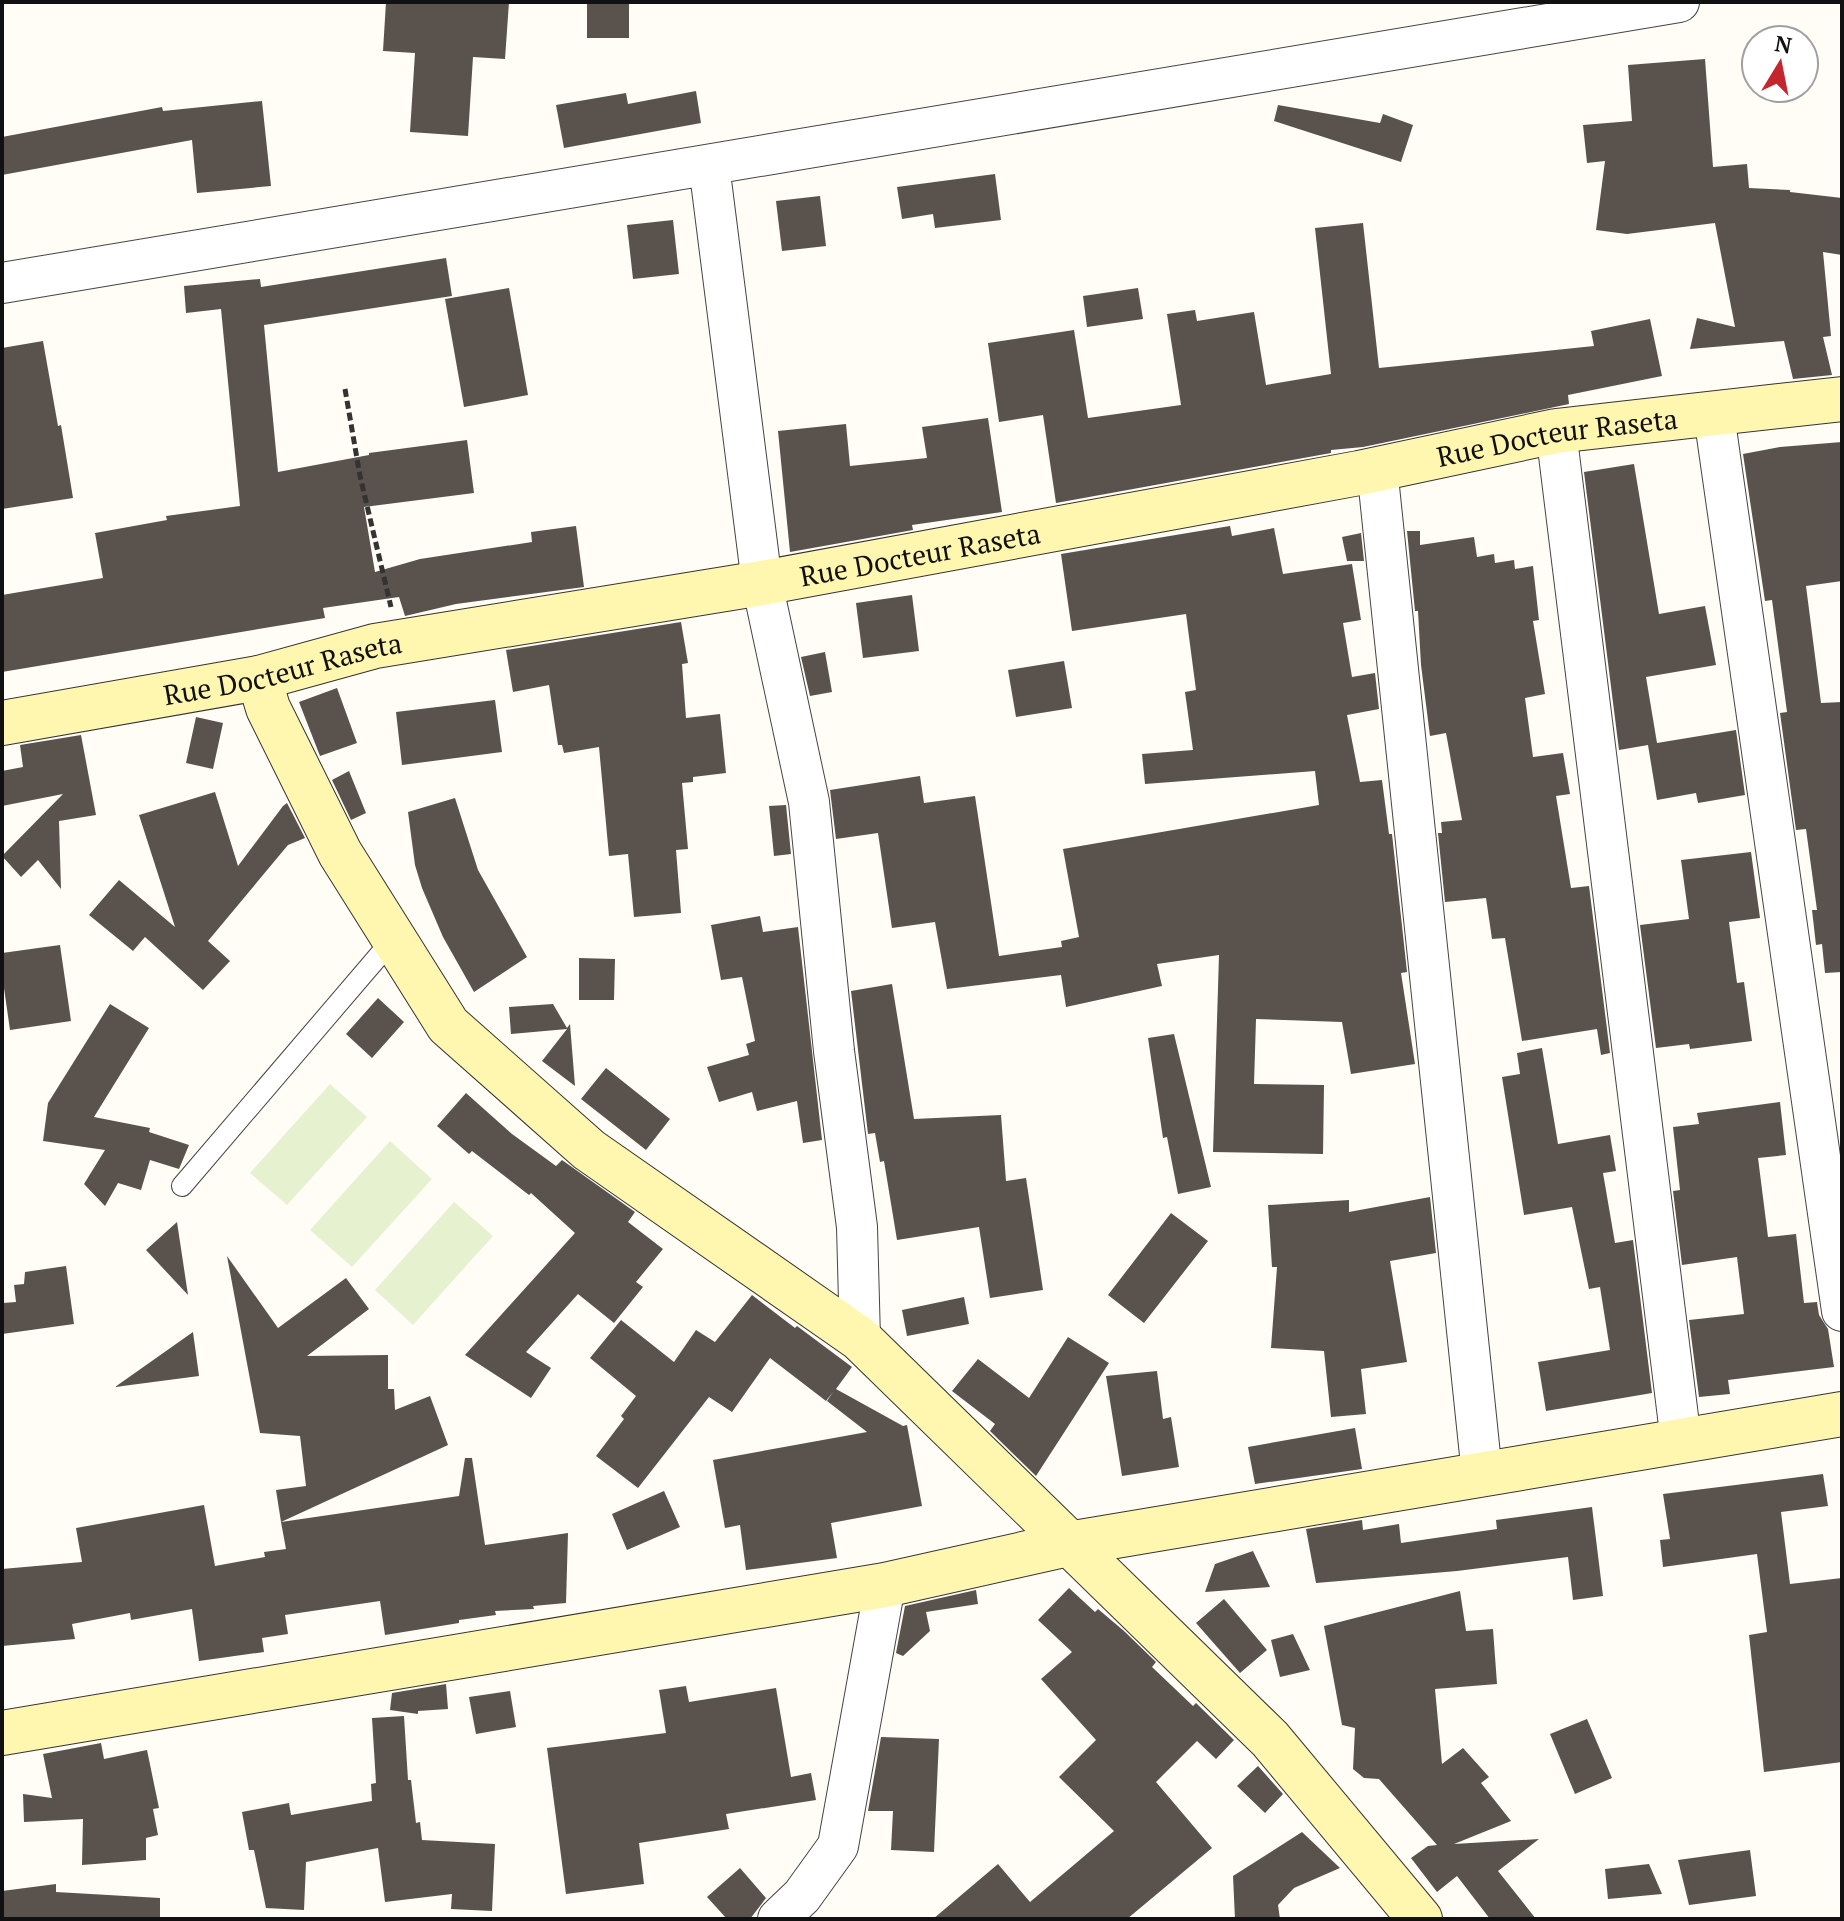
<svg xmlns="http://www.w3.org/2000/svg" width="1844" height="1921" font-family="'PT Serif',serif">
	<rect width="100%" height="100%" fill="#fffdf5"/>
	<path fill="#e6f2cf" d="M 330,1084 L 367,1117 L 287,1205 L 250,1173 Z
		M 390,1141 L 432,1179 L 352,1267 L 310,1230 Z
		M 454,1202 L 493,1236 L 413,1325 L 375,1290 Z"/>
	<path fill="#5a524d" d="M 386,2 L 509,2 L 505,59 L 473,57 L 468,136 L 410,132 L 415,53 L 383,51 Z
		M 587,2 L 629,2 L 629,38 L 587,38 Z
		M 1705,59 L 1713,167 L 1747,164 L 1749,188 L 1790,190 L 1790,192 L 1842,198 L 1842,255 L 1823,252 L 1831,336 L 1823,337 L 1832,375 L 1793,379 L 1784,341 L 1690,349 L 1697,318 L 1735,327 L 1715,223 L 1627,234 L 1596,230 L 1605,161 L 1587,163 L 1583,125 L 1632,121 L 1628,65 Z
		M 696,91 L 701,123 L 564,148 L 556,105 L 626,93 L 628,104 Z
		M 262,101 L 271,186 L 197,193 L 192,140 L 2,175 L 2,137 L 162,107 L 163,111 Z
		M 1278,105 L 1380,123 L 1383,114 L 1413,125 L 1401,162 L 1274,121 Z
		M 995,174 L 1001,220 L 935,228 L 933,214 L 902,219 L 897,187 Z
		M 820,196 L 826,246 L 782,251 L 776,201 Z
		M 673,220 L 679,274 L 633,279 L 627,225 Z
		M 1363,223 L 1379,368 L 1594,346 L 1591,331 L 1650,319 L 1662,376 L 1568,395 L 1569,404 L 1363,447 L 1331,450 L 1331,453 L 1056,503 L 1043,415 L 999,422 L 988,343 L 1074,330 L 1088,418 L 1181,405 L 1167,314 L 1195,310 L 1197,321 L 1254,312 L 1266,385 L 1331,374 L 1315,228 Z
		M 446,258 L 452,296 L 264,325 L 278,472 L 369,455 L 369,453 L 467,440 L 474,493 L 364,507 L 375,572 L 420,559 L 532,542 L 531,532 L 576,526 L 584,587 L 456,604 L 405,616 L 399,597 L 323,608 L 325,618 L 2,672 L 2,595 L 103,578 L 95,533 L 167,520 L 166,516 L 240,506 L 221,309 L 186,313 L 184,286 L 260,279 L 261,287 Z
		M 509,288 L 528,395 L 464,407 L 445,299 Z
		M 1138,288 L 1143,319 L 1087,327 L 1083,296 Z
		M 43,341 L 58,426 L 61,425 L 73,498 L 2,509 L 2,348 Z
		M 988,418 L 1002,512 L 912,525 L 913,530 L 790,552 L 778,431 L 846,424 L 850,466 L 927,458 L 922,427 Z
		M 1842,442 L 1842,581 L 1806,586 L 1821,703 L 1842,702 L 1842,972 L 1825,973 L 1822,944 L 1816,945 L 1812,910 L 1817,910 L 1806,829 L 1796,830 L 1780,713 L 1787,712 L 1772,600 L 1765,601 L 1743,454 L 1780,447 Z
		M 1634,464 L 1659,614 L 1705,606 L 1716,665 L 1646,677 L 1657,743 L 1736,730 L 1745,795 L 1698,803 L 1696,793 L 1657,800 L 1648,745 L 1619,750 L 1584,472 Z
		M 1230,526 L 1232,536 L 1274,528 L 1283,574 L 1352,564 L 1361,620 L 1343,623 L 1352,677 L 1375,673 L 1379,709 L 1347,715 L 1360,782 L 1382,780 L 1389,834 L 1392,834 L 1407,972 L 1401,973 L 1415,1064 L 1351,1074 L 1342,1022 L 1256,1019 L 1254,1084 L 1324,1085 L 1323,1154 L 1213,1152 L 1219,955 L 1157,964 L 1162,986 L 1066,1007 L 1061,975 L 947,989 L 935,922 L 892,928 L 878,833 L 836,839 L 830,790 L 920,776 L 924,803 L 975,796 L 999,956 L 1062,947 L 1061,941 L 1079,937 L 1063,849 L 1319,805 L 1315,771 L 1145,784 L 1142,754 L 1193,750 L 1185,692 L 1196,690 L 1186,614 L 1072,631 L 1061,554 Z
		M 1407,531 L 1420,531 L 1420,545 L 1474,537 L 1477,557 L 1494,554 L 1495,563 L 1514,560 L 1515,569 L 1533,566 L 1539,620 L 1533,621 L 1545,694 L 1525,698 L 1533,757 L 1563,753 L 1570,794 L 1556,796 L 1571,888 L 1589,886 L 1610,1053 L 1601,1055 L 1597,1029 L 1522,1041 L 1505,938 L 1492,939 L 1486,898 L 1445,902 L 1438,833 L 1442,833 L 1441,822 L 1462,820 L 1446,733 L 1430,736 L 1421,665 L 1418,611 L 1415,611 Z
		M 1361,533 L 1364,561 L 1347,561 L 1342,537 Z
		M 912,595 L 919,651 L 863,658 L 856,603 Z
		M 681,622 L 688,663 L 682,664 L 686,718 L 720,714 L 726,773 L 693,777 L 693,782 L 682,783 L 688,849 L 676,850 L 681,913 L 634,917 L 628,854 L 609,856 L 599,747 L 564,753 L 562,745 L 558,745 L 549,685 L 513,692 L 506,650 Z
		M 825,652 L 832,692 L 810,696 L 801,657 Z
		M 1064,661 L 1072,708 L 1016,717 L 1008,670 Z
		M 337,688 L 357,743 L 320,756 L 299,702 Z
		M 495,700 L 502,752 L 402,765 L 396,712 Z
		M 196,717 L 223,723 L 213,769 L 186,763 Z
		M 81,735 L 96,815 L 59,821 L 61,889 L 38,860 L 21,877 L 2,856 L 63,794 L 2,806 L 2,771 L 23,767 L 20,745 Z
		M 349,771 L 366,813 L 351,820 L 332,780 Z
		M 215,792 L 238,866 L 283,806 L 287,803 L 305,838 L 288,845 L 208,941 L 230,961 L 203,990 L 145,937 L 133,951 L 89,915 L 119,880 L 175,927 L 139,815 Z
		M 455,798 L 478,870 L 527,957 L 474,992 L 443,937 L 422,888 L 415,865 L 408,812 Z
		M 786,805 L 791,854 L 774,856 L 769,806 Z
		M 1751,852 L 1760,918 L 1729,922 L 1737,983 L 1744,982 L 1752,1041 L 1690,1049 L 1689,1044 L 1656,1048 L 1640,925 L 1689,919 L 1681,860 Z
		M 760,916 L 763,932 L 798,927 L 822,1140 L 803,1143 L 797,1101 L 757,1111 L 752,1092 L 719,1102 L 707,1067 L 749,1055 L 746,1044 L 755,1041 L 742,977 L 721,980 L 711,925 Z
		M 60,945 L 71,1021 L 10,1030 L 2,974 L 2,953 Z
		M 579,958 L 615,959 L 614,1000 L 579,1000 Z
		M 892,984 L 914,1119 L 1001,1115 L 1006,1181 L 1026,1178 L 1043,1290 L 990,1298 L 979,1227 L 897,1240 L 884,1161 L 880,1162 L 875,1133 L 868,1134 L 851,991 Z
		M 378,998 L 404,1022 L 372,1058 L 346,1034 Z
		M 110,1004 L 149,1028 L 94,1117 L 150,1128 L 149,1132 L 189,1145 L 179,1169 L 150,1160 L 141,1190 L 118,1183 L 105,1206 L 84,1184 L 105,1150 L 43,1141 L 48,1103 Z
		M 553,1004 L 567,1028 L 570,1024 L 575,1086 L 542,1061 L 567,1029 L 511,1034 L 509,1007 Z
		M 1174,1034 L 1211,1187 L 1178,1194 L 1167,1137 L 1163,1138 L 1148,1038 Z
		M 1542,1048 L 1558,1144 L 1610,1135 L 1616,1171 L 1603,1173 L 1615,1243 L 1633,1240 L 1652,1393 L 1546,1411 L 1538,1362 L 1610,1350 L 1600,1287 L 1589,1289 L 1572,1207 L 1524,1215 L 1502,1077 L 1520,1074 L 1517,1053 Z
		M 606,1068 L 670,1119 L 646,1150 L 581,1099 Z
		M 466,1093 L 512,1134 L 556,1166 L 562,1160 L 635,1212 L 628,1222 L 663,1249 L 636,1282 L 643,1287 L 614,1323 L 578,1294 L 526,1352 L 551,1368 L 531,1398 L 465,1355 L 575,1233 L 531,1193 L 529,1195 L 472,1151 L 469,1154 L 437,1126 Z
		M 1780,1102 L 1786,1155 L 1758,1158 L 1768,1237 L 1796,1234 L 1804,1303 L 1817,1302 L 1819,1315 L 1828,1329 L 1834,1367 L 1728,1380 L 1730,1394 L 1699,1397 L 1689,1320 L 1744,1314 L 1737,1257 L 1682,1265 L 1673,1191 L 1680,1190 L 1673,1127 L 1699,1124 L 1697,1113 Z
		M 1430,1197 L 1436,1253 L 1390,1261 L 1407,1362 L 1361,1369 L 1366,1414 L 1331,1417 L 1324,1351 L 1271,1348 L 1277,1267 L 1272,1267 L 1268,1205 L 1349,1200 L 1349,1212 Z
		M 1171,1213 L 1208,1241 L 1144,1323 L 1108,1295 Z
		M 177,1222 L 188,1295 L 146,1250 Z
		M 227,1256 L 278,1328 L 346,1278 L 369,1309 L 307,1356 L 388,1355 L 388,1389 L 394,1389 L 395,1410 L 430,1396 L 448,1445 L 281,1522 L 276,1490 L 306,1486 L 300,1436 L 260,1433 Z
		M 66,1266 L 74,1324 L 2,1334 L 2,1303 L 16,1302 L 14,1285 L 24,1284 L 25,1272 Z
		M 752,1295 L 795,1328 L 797,1326 L 852,1367 L 836,1389 L 903,1426 L 907,1425 L 922,1506 L 831,1523 L 837,1558 L 746,1570 L 740,1525 L 725,1528 L 713,1460 L 867,1432 L 827,1401 L 833,1392 L 826,1401 L 770,1358 L 732,1412 L 709,1397 L 638,1488 L 596,1456 L 624,1419 L 621,1416 L 636,1396 L 590,1358 L 621,1320 L 674,1362 L 696,1330 L 715,1342 Z
		M 964,1297 L 969,1324 L 907,1336 L 902,1310 Z
		M 193,1332 L 199,1376 L 115,1387 Z
		M 1068,1337 L 1109,1363 L 1036,1476 L 990,1431 L 995,1424 L 952,1391 L 978,1359 L 1029,1398 Z
		M 1157,1371 L 1163,1419 L 1171,1417 L 1179,1467 L 1122,1476 L 1106,1376 Z
		M 1355,1428 L 1362,1469 L 1255,1484 L 1248,1447 Z
		M 465,1458 L 472,1458 L 485,1545 L 568,1533 L 566,1603 L 533,1606 L 534,1609 L 495,1611 L 496,1615 L 459,1620 L 459,1623 L 385,1635 L 380,1601 L 285,1615 L 288,1634 L 262,1638 L 264,1652 L 199,1661 L 192,1609 L 131,1620 L 130,1613 L 72,1624 L 75,1639 L 2,1646 L 2,1569 L 82,1562 L 76,1528 L 204,1505 L 215,1566 L 265,1557 L 264,1552 L 286,1549 L 281,1522 L 459,1496 Z
		M 1823,1474 L 1828,1506 L 1781,1512 L 1790,1584 L 1842,1578 L 1842,1762 L 1764,1772 L 1749,1635 L 1767,1632 L 1757,1554 L 1663,1567 L 1660,1540 L 1670,1539 L 1663,1494 Z
		M 664,1491 L 680,1527 L 627,1550 L 612,1514 Z
		M 1592,1507 L 1603,1596 L 1573,1600 L 1568,1557 L 1457,1571 L 1316,1583 L 1306,1529 L 1362,1520 L 1363,1530 L 1399,1524 L 1401,1543 L 1497,1529 L 1496,1520 Z
		M 1253,1551 L 1270,1587 L 1205,1592 L 1215,1564 Z
		M 1069,1588 L 1095,1612 L 1098,1609 L 1124,1631 L 1156,1662 L 1152,1667 L 1193,1706 L 1196,1703 L 1234,1740 L 1216,1759 L 1197,1741 L 1156,1782 L 1212,1848 L 1127,1919 L 933,1919 L 998,1864 L 1030,1902 L 1114,1831 L 1059,1777 L 1096,1740 L 1041,1679 L 1072,1652 L 1038,1620 Z
		M 976,1590 L 978,1604 L 926,1612 L 930,1631 L 903,1656 L 896,1653 L 905,1606 Z
		M 1460,1591 L 1466,1631 L 1493,1629 L 1497,1684 L 1435,1689 L 1442,1764 L 1463,1748 L 1489,1777 L 1481,1783 L 1511,1821 L 1454,1844 L 1539,1839 L 1498,1871 L 1536,1919 L 1490,1919 L 1457,1876 L 1437,1892 L 1411,1858 L 1428,1846 L 1437,1845 L 1379,1779 L 1364,1778 L 1353,1769 L 1355,1728 L 1342,1725 L 1324,1626 Z
		M 1224,1599 L 1267,1650 L 1240,1673 L 1196,1623 Z
		M 1293,1634 L 1310,1670 L 1280,1677 L 1271,1640 Z
		M 446,1684 L 448,1709 L 418,1711 L 418,1714 L 390,1710 L 392,1693 Z
		M 686,1686 L 689,1702 L 776,1688 L 791,1777 L 811,1773 L 816,1800 L 726,1814 L 729,1829 L 639,1843 L 644,1884 L 566,1894 L 547,1748 L 666,1733 L 659,1690 Z
		M 510,1691 L 516,1727 L 476,1734 L 469,1697 Z
		M 404,1716 L 408,1780 L 411,1780 L 416,1823 L 420,1822 L 422,1840 L 495,1844 L 492,1911 L 451,1909 L 452,1894 L 385,1902 L 378,1848 L 306,1862 L 304,1910 L 266,1908 L 254,1850 L 249,1850 L 242,1812 L 289,1803 L 291,1815 L 372,1801 L 371,1784 L 376,1783 L 372,1718 Z
		M 1587,1719 L 1612,1778 L 1575,1794 L 1550,1734 Z
		M 881,1737 L 939,1739 L 934,1852 L 891,1850 L 893,1811 L 868,1811 Z
		M 101,1743 L 104,1759 L 147,1750 L 159,1808 L 153,1809 L 158,1835 L 146,1838 L 146,1860 L 82,1865 L 83,1819 L 24,1822 L 23,1794 L 52,1798 L 43,1754 Z
		M 1258,1766 L 1283,1794 L 1265,1813 L 1237,1786 Z
		M 1302,1832 L 1340,1868 L 1294,1888 L 1278,1905 L 1280,1919 L 1235,1919 L 1233,1876 Z
		M 1750,1850 L 1756,1896 L 1689,1905 L 1678,1860 Z
		M 1649,1864 L 1662,1894 L 1608,1899 L 1605,1869 Z
		M 740,1868 L 766,1898 L 750,1919 L 727,1919 L 707,1897 Z
		M 56,1884 L 56,1892 L 160,1898 L 160,1919 L 2,1919 L 2,1891 Z"/>
	<g fill="none" stroke-linecap="round" stroke-linejoin="round">
		<defs>
			<path id="lane" d="M 182,1186 L 394,938"/>
			<path id="street" d="M 709,165 L 762,583 L 809,802 L 834,1051 L 857,1227 L 860,1339
				M 2,283 L 1679,2
				M 1714,415 L 1842,1311
				M 1556,431 L 1681,1441
				M 1377,468 L 1482,1474
				M 778,1919 L 802,1896 L 838,1846 L 885,1585"/>
			<g id="secondary">
				<path d="M 259,678 L 268,708 L 340,853 L 448,1025 L 589,1150 L 860,1339 L 1270,1739 L 1420,1919"/>
				<path id="s1" d="M 2,723 L 259,678 L 375,646 L 762,583 L 1359,473 L 1556,431 L 1842,399"/>
				<path d="M 2,1733 L 885,1585 L 1068,1544 L 1842,1414"/>
			</g>
		</defs>
		<use href="#lane" stroke="#444" stroke-width="22"/>
		<use href="#street" stroke="#444" stroke-width="42"/>
		<use href="#secondary" stroke="#333" stroke-width="46"/>
		<path stroke="#333" stroke-width="5" stroke-dasharray="8 4" stroke-linecap="butt" d="M 345,389 L 360,476 L 391,607"/>
		<use href="#lane" stroke="#fff" stroke-width="20"/>
		<use href="#street" stroke="#fff" stroke-width="40"/>
		<use href="#secondary" stroke="#fff6b0" stroke-width="44"/>
	</g>
	<g text-anchor="middle" dominant-baseline="central" stroke-width="8" stroke-linejoin="round" paint-order="stroke">
		<g font-size="28" fill="#111" stroke="#fff">
			<text stroke="none"><textPath href="#s1" startOffset="1582">Rue Docteur Raseta</textPath></text>
			<text stroke="none"><textPath href="#s1" startOffset="934">Rue Docteur Raseta</textPath></text>
			<text stroke="none"><textPath href="#s1" startOffset="286">Rue Docteur Raseta</textPath></text>
		</g>
	</g>
	<rect width="1844" height="1921" fill="none" stroke="#111111" stroke-width="8"/>
	<g transform="translate(1780 64) rotate(10)"><circle r="38" fill="#ffffff" stroke="#a0a0a0" stroke-width="2"/>
	<path d="M0-6L14 30L0 20L-14 30Z" fill="#c4262e"/>
	<text y="-12" font-size="22" font-weight="bold" text-anchor="middle" fill="#111111">N</text>
	</g>
</svg>
